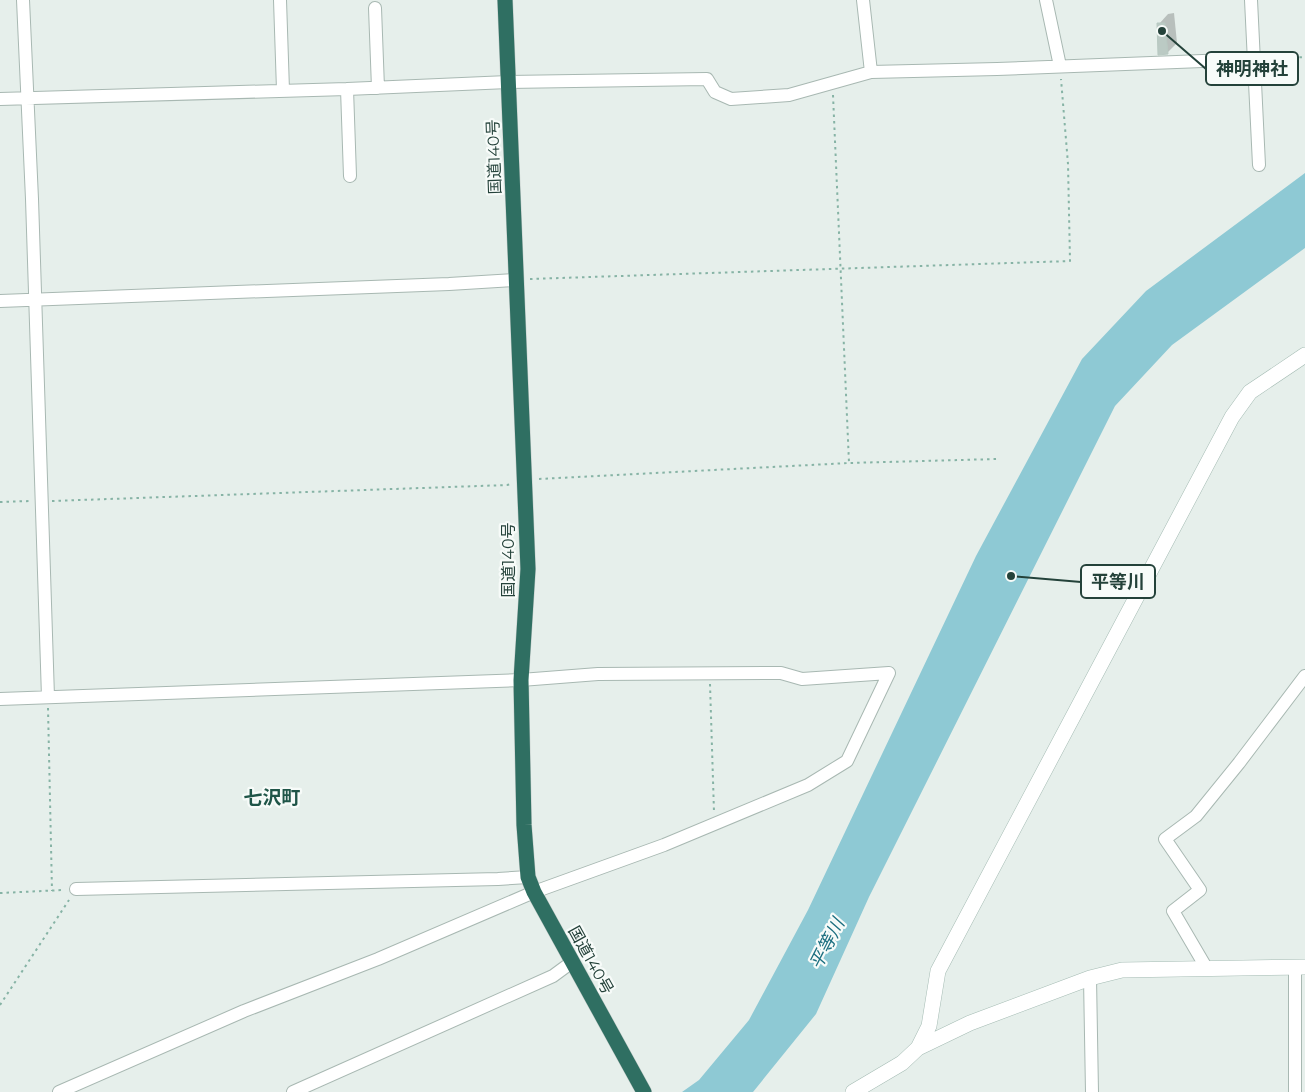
<svg xmlns="http://www.w3.org/2000/svg" width="1305" height="1092" font-family="Montserrat,'Noto Sans JP',sans-serif">
	<rect width="100%" height="100%" fill="#e6efeb"/>
	<path fill="#8ec9d4" d="M 1305,173 L 1305,248 L 1172,345 L 1115,406 L 869,897 L 816,1014 L 753,1092 L 682,1092 L 699,1080 L 749,1020 L 808,910 L 976,556 L 1082,359 L 1146,291 Z"/>
	<path fill="#0003" d="M 1174,13 L 1177,43 L 1167,53 L 1159,24 L 1168,14 Z"/>
	<path fill="#bbcac4" stroke="#b8c9c2" d="M 1157,23 L 1165,23 L 1168,54 L 1158,55 Z"/>
	<g fill="none" stroke-linecap="round" stroke-linejoin="round">
		<defs>
			<path id="street" d="M 23,0 L 32,199 L 48,697
				M 280,0 L 283,90
				M 863,0 L 871,72
				M 1046,0 L 1060,66
				M 1251,0 L 1259,165
				M 375,8 L 378,88
				M 347,89 L 350,176
				M 0,99 L 347,89 L 508,82 L 707,79 L 715,92 L 731,99 L 789,95 L 871,72 L 997,69 L 1254,59
				M 0,301 L 449,284 L 515,280
				M 0,699 L 521,680 L 598,674 L 781,673 L 802,679 L 889,673 L 847,761 L 808,785 L 664,845 L 534,892 L 378,959 L 244,1011 L 59,1092
				M 76,889 L 498,879 L 528,877
				M 1207,969 L 1173,911 L 1200,890 L 1165,839 L 1196,816 L 1239,763 L 1305,676
				M 1090,978 L 1092,1092
				M 293,1092 L 553,976 L 572,962
				M 1295,1092 L 1295,968"/>
			<path id="secondary" d="M 918,1048 L 929,1026 L 938,971 L 1232,417 L 1250,392 L 1305,355
				M 853,1092 L 902,1063 L 918,1048 L 970,1023 L 1090,978 L 1122,970 L 1305,967"/>
			<path id="highway" d="M 505,0 L 528,569 L 521,680 L 524,825 L 528,877 L 534,892 L 644,1092"/>
		</defs>
		<use href="#street" stroke="#a8b8b2" stroke-width="14"/>
		<use href="#secondary" stroke="#a4bbb3" stroke-width="16"/>
		<use href="#highway" stroke="#c2cac8" stroke-width="16"/>
		<path stroke="#86b3a5" stroke-width="2" stroke-dasharray="2.5 4" stroke-linecap="butt" d="M 1267,59 L 1305,57
			M 833,95 L 849,463
			M 530,279 L 1070,261 L 1068,164 L 1061,79
			M 539,479 L 849,463 L 997,459
			M 52,501 L 507,485 L 512,484
			M 0,502 L 30,501
			M 710,684 L 714,812
			M 48,708 L 52,891
			M 0,893 L 63,890
			M 0,1005 L 69,900"/>
		<use href="#street" stroke="#fff" stroke-width="12"/>
		<use href="#secondary" stroke="#fff" stroke-width="15"/>
		<use href="#highway" stroke="#2f6f62" stroke-width="15"/>
	</g>
	<g text-anchor="middle" dominant-baseline="central" stroke-width="4.5" stroke-linejoin="round" paint-order="stroke">
		<g font-size="16" fill="#24423a" stroke="#f7fbf9">
			<text transform="translate(494 157) rotate(-92)">国道140号</text>
			<text transform="translate(508 560) rotate(-90)">国道140号</text>
			<text transform="translate(591 960) rotate(61)">国道140号</text>
		</g>
		<g font-size="18" font-style="italic" fill="#1c6f80" stroke="#f7fbf9">
			<text transform="translate(827 944) rotate(-63)">平等川</text>
		</g>
		<g font-size="19" font-weight="bold" fill="#1f5548" stroke="#f7fbf9">
			<text x="272" y="797">七沢町</text>
		</g>
	</g>
	<path fill="none" stroke="#24423a" stroke-width="2" d="M1162 31L1206 69M1011 576L1081 582"/>
	<g fill="#24423a" stroke="#f7fbf9" stroke-width="2">
		<circle cx="1162" cy="31" r="5"/>
		<circle cx="1011" cy="576" r="5"/>
	</g>
	<g fill="#f7fbf9" stroke="#24423a" stroke-width="2">
		<rect x="1206" y="52" width="92" height="33" rx="5"/>
		<rect x="1081" y="565" width="74" height="33" rx="5"/>
	</g>
	<g font-size="18" text-anchor="middle" font-weight="bold" fill="#24423a">
		<text x="1252" y="75">神明神社</text>
		<text x="1118" y="588">平等川</text>
	</g>
</svg>
